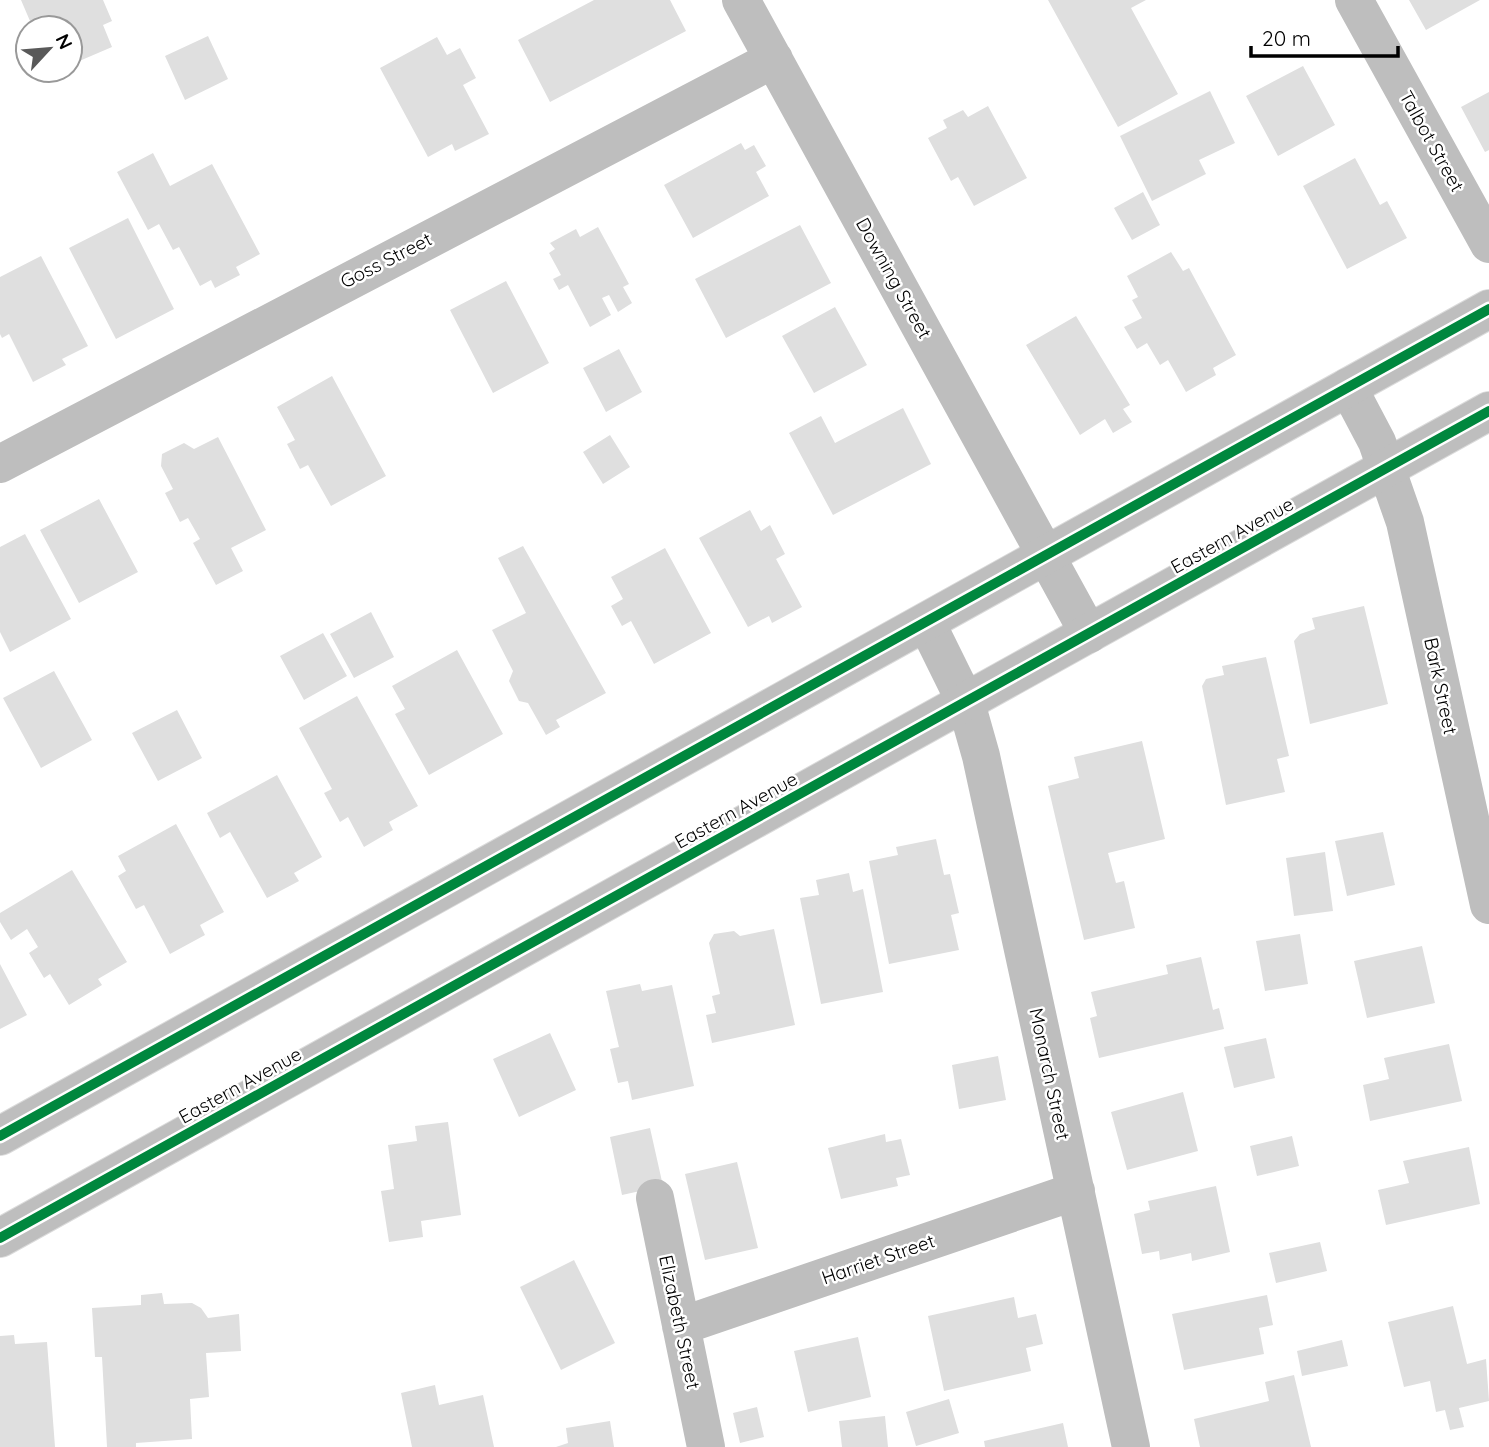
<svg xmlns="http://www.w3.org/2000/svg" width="1489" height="1447" font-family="Quicksand,sans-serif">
	<rect width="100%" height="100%" fill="#fff"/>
	<path fill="#dfdfdf" d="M 21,0 L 103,0 L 112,21 L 103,25 L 112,47 L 70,65 L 70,28 L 33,28 Z
		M 594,0 L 670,0 L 686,31 L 550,102 L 518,40 Z
		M 1048,0 L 1146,0 L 1131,8 L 1178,94 L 1118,127 Z
		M 1409,0 L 1480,0 L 1426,30 Z
		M 208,36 L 228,79 L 185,100 L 165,56 Z
		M 437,37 L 447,55 L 460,48 L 476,78 L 463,85 L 489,134 L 455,151 L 452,144 L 428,157 L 380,68 Z
		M 1303,66 L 1335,125 L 1278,156 L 1246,96 Z
		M 1210,91 L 1235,143 L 1199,160 L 1206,174 L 1152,201 L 1120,136 Z
		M 1489,92 L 1489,150 L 1485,152 L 1461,107 Z
		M 988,106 L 1027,178 L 974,206 L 958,177 L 951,181 L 928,138 L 947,128 L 943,120 L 963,110 L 968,117 Z
		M 741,143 L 745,150 L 754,145 L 766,166 L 756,172 L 769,196 L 693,238 L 664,185 Z
		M 153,153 L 170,186 L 212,164 L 260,254 L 236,267 L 240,275 L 215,288 L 211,280 L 200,286 L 179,247 L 173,250 L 159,224 L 148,230 L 117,172 Z
		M 1355,158 L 1380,205 L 1387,201 L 1407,238 L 1347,269 L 1303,186 Z
		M 1143,192 L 1160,225 L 1132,240 L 1114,208 Z
		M 128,218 L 174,309 L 116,339 L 69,248 Z
		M 800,225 L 831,283 L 726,338 L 695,279 Z
		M 598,227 L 629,284 L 623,287 L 632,303 L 618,312 L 609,295 L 602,298 L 611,315 L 590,327 L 568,285 L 559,290 L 553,279 L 561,275 L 549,253 L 555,249 L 550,243 L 576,229 L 580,237 Z
		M 1171,252 L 1183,271 L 1189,268 L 1236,355 L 1213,368 L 1216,375 L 1186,392 L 1168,360 L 1160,365 L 1147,343 L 1137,349 L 1124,327 L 1142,318 L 1132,300 L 1138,297 L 1127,276 Z
		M 41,256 L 88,346 L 62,359 L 66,365 L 33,382 L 9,334 L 2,338 L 0,334 L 0,277 Z
		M 506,281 L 549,363 L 493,393 L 450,310 Z
		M 835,307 L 867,365 L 814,393 L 782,336 Z
		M 1076,316 L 1130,405 L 1123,409 L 1132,422 L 1113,433 L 1105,419 L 1080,435 L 1026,345 Z
		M 619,349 L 642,392 L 606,412 L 583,368 Z
		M 332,376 L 386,476 L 331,506 L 308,465 L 300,469 L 287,444 L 295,440 L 277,407 Z
		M 903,408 L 931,464 L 833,515 L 789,433 L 821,416 L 835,443 Z
		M 610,435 L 630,467 L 603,484 L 583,452 Z
		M 218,437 L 266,530 L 231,548 L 243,571 L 216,585 L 193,543 L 200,539 L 188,518 L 180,522 L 165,493 L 173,489 L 161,466 L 162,454 L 184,443 L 194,449 Z
		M 99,499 L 138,572 L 79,603 L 40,530 Z
		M 750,510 L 761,531 L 770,525 L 785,554 L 776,559 L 802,607 L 772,623 L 769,616 L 748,627 L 699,538 Z
		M 25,534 L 71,619 L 10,652 L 0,632 L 0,547 Z
		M 523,546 L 606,693 L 556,720 L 560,727 L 546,735 L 528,703 L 519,701 L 509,681 L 513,671 L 492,630 L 526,613 L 498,558 Z
		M 665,548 L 711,633 L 654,664 L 631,621 L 622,626 L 611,606 L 623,599 L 611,577 Z
		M 1364,606 L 1388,704 L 1310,724 L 1294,641 L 1300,634 L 1315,629 L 1312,618 Z
		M 371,612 L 394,657 L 354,678 L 330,634 Z
		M 323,633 L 347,676 L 304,700 L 280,656 Z
		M 457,650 L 503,734 L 429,775 L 395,714 L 405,709 L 392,686 Z
		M 1266,657 L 1289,756 L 1277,759 L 1285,792 L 1226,805 L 1202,686 L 1206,679 L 1224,675 L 1222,666 Z
		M 54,671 L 92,740 L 41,768 L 3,698 Z
		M 357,696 L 418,806 L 389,822 L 393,830 L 364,847 L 348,817 L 340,822 L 324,793 L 332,789 L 299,728 Z
		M 177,710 L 202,758 L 158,781 L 132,733 Z
		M 1142,741 L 1165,839 L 1108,853 L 1116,883 L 1124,881 L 1135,928 L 1084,940 L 1048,786 L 1079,778 L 1074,757 Z
		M 277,775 L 322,857 L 294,873 L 299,881 L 267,898 L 230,832 L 220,838 L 207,813 Z
		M 176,824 L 224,912 L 200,925 L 205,935 L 170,954 L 144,905 L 136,909 L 118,876 L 126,871 L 118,856 Z
		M 1383,832 L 1395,885 L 1347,896 L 1335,841 Z
		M 936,839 L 944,875 L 950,874 L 959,913 L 951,915 L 959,950 L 889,964 L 869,861 L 898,855 L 896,847 Z
		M 1325,852 L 1333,911 L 1294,916 L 1286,858 Z
		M 72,870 L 127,962 L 98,979 L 102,985 L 69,1005 L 50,974 L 44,978 L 29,953 L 38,947 L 27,929 L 11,940 L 0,922 L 0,913 Z
		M 849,873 L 853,892 L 863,889 L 883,992 L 821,1004 L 800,898 L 819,895 L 816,880 Z
		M 774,929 L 795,1025 L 712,1043 L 706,1015 L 716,1013 L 712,996 L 720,994 L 709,943 L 714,934 L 734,931 L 740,936 Z
		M 1300,934 L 1308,984 L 1265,991 L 1256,941 Z
		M 1422,946 L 1435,1003 L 1367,1018 L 1354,961 Z
		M 1201,957 L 1213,1010 L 1219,1008 L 1224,1029 L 1099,1058 L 1090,1018 L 1097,1016 L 1091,992 L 1168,974 L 1166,965 Z
		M 0,964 L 27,1015 L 0,1029 Z
		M 640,984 L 642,991 L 672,985 L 694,1086 L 632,1100 L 628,1081 L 618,1083 L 610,1049 L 619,1047 L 606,991 Z
		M 550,1033 L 576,1090 L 519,1117 L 493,1059 Z
		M 1266,1038 L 1275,1078 L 1234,1088 L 1224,1047 Z
		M 1449,1044 L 1462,1101 L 1370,1121 L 1363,1085 L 1389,1079 L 1384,1058 Z
		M 998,1056 L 1006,1100 L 959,1109 L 952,1065 Z
		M 1183,1092 L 1198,1151 L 1127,1170 L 1111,1112 Z
		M 448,1122 L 461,1215 L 421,1221 L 423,1237 L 389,1242 L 381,1191 L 394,1189 L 388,1145 L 417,1141 L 415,1126 Z
		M 650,1128 L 663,1186 L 622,1195 L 610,1137 Z
		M 885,1134 L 886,1142 L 901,1139 L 910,1175 L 896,1178 L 898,1186 L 841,1199 L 828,1148 Z
		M 1292,1136 L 1299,1166 L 1257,1176 L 1250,1146 Z
		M 1469,1147 L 1480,1204 L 1386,1225 L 1378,1190 L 1409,1183 L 1403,1161 Z
		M 737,1162 L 758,1248 L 705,1260 L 685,1174 Z
		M 1216,1186 L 1230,1252 L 1192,1261 L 1191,1253 L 1160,1260 L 1159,1251 L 1142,1254 L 1134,1214 L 1150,1210 L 1148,1201 Z
		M 1320,1242 L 1327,1271 L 1276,1283 L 1269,1253 Z
		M 574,1260 L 615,1343 L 561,1370 L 520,1287 Z
		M 162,1293 L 164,1304 L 192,1303 L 201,1308 L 208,1318 L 239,1314 L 241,1351 L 206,1353 L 209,1397 L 190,1399 L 192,1439 L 136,1443 L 136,1447 L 107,1447 L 102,1357 L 95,1357 L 92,1308 L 141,1305 L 141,1295 Z
		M 1267,1295 L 1273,1325 L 1259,1328 L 1264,1354 L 1184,1370 L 1172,1314 Z
		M 1014,1297 L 1018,1318 L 1036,1314 L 1043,1344 L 1026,1348 L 1031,1371 L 944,1391 L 928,1316 Z
		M 1453,1306 L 1467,1364 L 1486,1359 L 1489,1401 L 1459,1408 L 1464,1427 L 1450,1430 L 1445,1410 L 1436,1412 L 1430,1381 L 1404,1387 L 1388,1322 Z
		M 14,1335 L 15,1344 L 47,1342 L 55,1447 L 0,1447 L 0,1336 Z
		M 858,1337 L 871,1397 L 808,1412 L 794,1351 Z
		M 1342,1340 L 1348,1366 L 1302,1376 L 1297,1351 Z
		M 1294,1375 L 1311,1447 L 1200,1447 L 1194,1419 L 1269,1401 L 1265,1382 Z
		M 435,1385 L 439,1405 L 483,1395 L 494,1447 L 412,1447 L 401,1393 Z
		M 949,1399 L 959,1433 L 916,1446 L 906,1412 Z
		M 757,1407 L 764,1437 L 740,1443 L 733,1413 Z
		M 885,1416 L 888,1447 L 842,1447 L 839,1421 Z
		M 610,1421 L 614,1447 L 556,1447 L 568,1443 L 566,1428 Z
		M 1063,1423 L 1068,1447 L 985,1447 L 984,1441 Z"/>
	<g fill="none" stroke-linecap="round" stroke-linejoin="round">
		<defs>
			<path id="primary" d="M 0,1136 L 1489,309
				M 0,1238 L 1489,411"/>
		</defs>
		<use href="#primary" stroke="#dbdbdb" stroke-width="40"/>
		<path stroke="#bebebe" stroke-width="38" d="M 741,0 L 1089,634
			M 1354,0 L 1489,244
			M 1348,387 L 1377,442 L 1405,522 L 1489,905
			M 0,464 L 774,59
			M 926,622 L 966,703 L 981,756 L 1131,1447
			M 655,1198 L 706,1447
			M 681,1326 L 1076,1191"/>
		<use href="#primary" stroke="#bebebe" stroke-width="38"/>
		<defs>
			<path id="cycleway" d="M 0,1136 L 1489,309
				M 0,1238 L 1489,411"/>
		</defs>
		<use href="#cycleway" stroke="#fff" stroke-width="15"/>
		<use href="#cycleway" stroke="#00873e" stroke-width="10"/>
	</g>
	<g text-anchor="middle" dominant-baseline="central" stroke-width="5" stroke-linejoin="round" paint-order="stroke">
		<g font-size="19" fill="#000" stroke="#fff">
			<text transform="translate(1432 141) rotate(61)">Talbot Street</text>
			<text transform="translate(386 260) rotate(-27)">Goss Street</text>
			<text transform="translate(894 278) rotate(61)">Downing Street</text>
			<text transform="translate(1232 535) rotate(-29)">Eastern Avenue</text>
			<text transform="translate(1441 686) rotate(78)">Bark Street</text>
			<text transform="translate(736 810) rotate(-29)">Eastern Avenue</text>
			<text transform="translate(1050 1074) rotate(78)">Monarch Street</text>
			<text transform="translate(240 1085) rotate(-29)">Eastern Avenue</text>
			<text transform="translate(878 1259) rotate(-19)">Harriet Street</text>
			<text transform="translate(680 1322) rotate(78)">Elizabeth Street</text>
		</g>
	</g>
	<g transform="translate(49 49) rotate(64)"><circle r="33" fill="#ffffff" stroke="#999999" stroke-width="2"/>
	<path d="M0-5L12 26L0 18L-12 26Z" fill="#595959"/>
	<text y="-10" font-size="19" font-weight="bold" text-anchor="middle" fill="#000000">N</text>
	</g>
	<path d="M1251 46v10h147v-10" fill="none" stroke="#000000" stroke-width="3.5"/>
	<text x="1262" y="46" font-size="21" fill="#000000" stroke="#ffffff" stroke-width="5" paint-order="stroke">20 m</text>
</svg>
